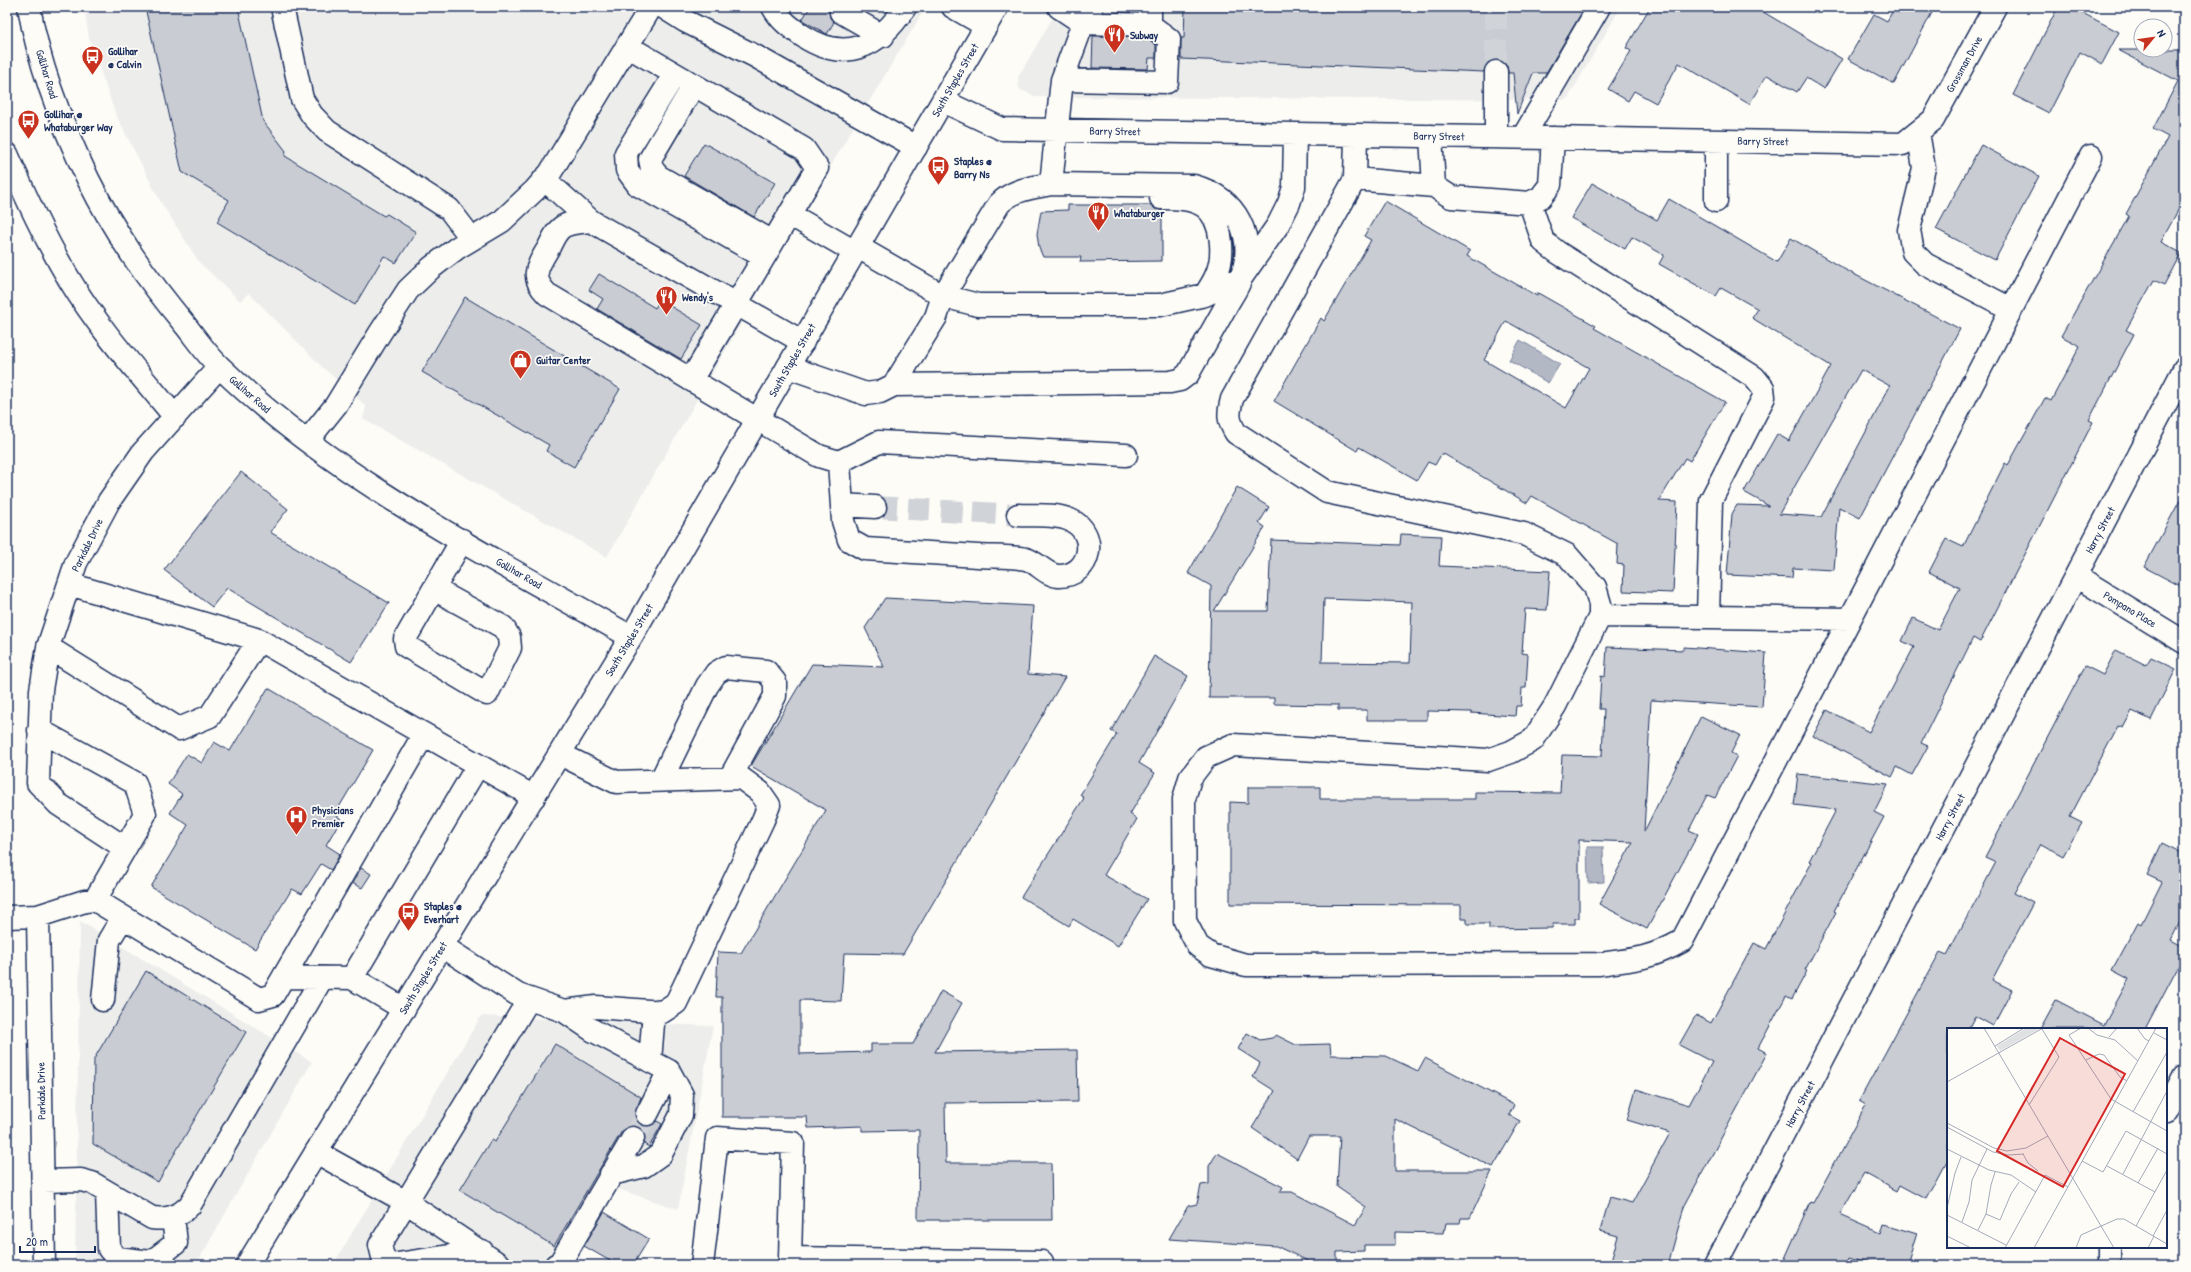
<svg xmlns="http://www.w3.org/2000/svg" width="2191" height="1272" font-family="'Patrick Hand',sans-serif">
	<rect width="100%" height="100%" fill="#fdfcf7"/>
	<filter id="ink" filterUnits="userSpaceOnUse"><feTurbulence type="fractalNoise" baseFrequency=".025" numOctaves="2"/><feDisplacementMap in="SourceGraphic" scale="8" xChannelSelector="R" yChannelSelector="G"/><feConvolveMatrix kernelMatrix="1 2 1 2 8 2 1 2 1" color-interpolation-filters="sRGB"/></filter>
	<g filter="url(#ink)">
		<path fill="#edeeec" d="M 84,7 L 926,7 L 847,138 L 607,557 L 363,419 L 366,406 L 321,366 L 249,293 L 240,301 L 199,262 L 160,201 L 115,113 L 89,38 Z
			M 1059,7 L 1621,7 L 1567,100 L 1037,97 L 1019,89 L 1018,77 Z
			M 80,921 L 312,1062 L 196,1265 L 75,1265 Z
			M 481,1016 L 713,1026 L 678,1209 L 617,1189 L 575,1265 L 333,1265 Z"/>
		<path fill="#b3b8c5" stroke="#76819c" d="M 1520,340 L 1560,364 L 1548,383 L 1509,360 Z
			M 1587,847 L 1603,847 L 1604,882 L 1588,883 Z"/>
		<path fill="#c9ccd3" stroke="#1b2f5e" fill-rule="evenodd" d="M 145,7 L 238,7 L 263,121 L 286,151 L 285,156 L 384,216 L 387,214 L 416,232 L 396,263 L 384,256 L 355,305 L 217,222 L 229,200 L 182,172 Z
			M 810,7 L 830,7 L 830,18 L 834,22 L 827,34 L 802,20 Z
			M 1185,7 L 1585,7 L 1546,73 L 1533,73 L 1517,114 L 1513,73 L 1508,73 L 1507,65 L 1496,60 L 1489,61 L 1484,72 L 1181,59 L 1181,38 L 1184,38 Z
			M 1650,7 L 1755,7 L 1842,59 L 1824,89 L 1806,78 L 1797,92 L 1767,75 L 1749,104 L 1679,63 L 1656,103 L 1634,91 L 1628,101 L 1608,89 L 1631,51 L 1626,48 Z
			M 1895,7 L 1935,7 L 1894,84 L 1848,59 L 1874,14 L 1887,21 Z
			M 2058,7 L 2071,7 L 2119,32 L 2102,64 L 2080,52 L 2049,113 L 2013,95 Z
			M 1093,36 L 1146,37 L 1156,45 L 1156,58 L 1149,58 L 1148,69 L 1092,68 Z
			M 2118,50 L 2184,50 L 2184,199 L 2161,242 L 2181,253 L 2164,285 L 2154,280 L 2126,330 L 2134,334 L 2089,420 L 2093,422 L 1980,642 L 1973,638 L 1921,743 L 1928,746 L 1912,775 L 1897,767 L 1892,777 L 1813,736 L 1827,710 L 1869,732 L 1914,647 L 1902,641 L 1913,618 L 1938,630 L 1960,588 L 1929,572 L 1946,539 L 1963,547 L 2005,463 L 2008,465 L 2045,398 L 2051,401 L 2080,346 L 2061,336 L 2129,216 L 2126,214 L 2168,137 L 2153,129 L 2178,81 Z
			M 704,143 L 775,183 L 754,217 L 684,176 Z
			M 1981,145 L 2039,176 L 1995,260 L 1936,229 Z
			M 1592,183 L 1657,220 L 1669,199 L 1777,262 L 1791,238 L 1844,269 L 1960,329 L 1860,518 L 1839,507 L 1834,570 L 1793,568 L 1792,578 L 1727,575 L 1732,514 L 1737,505 L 1769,506 L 1744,492 L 1777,434 L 1789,441 L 1831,366 L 1752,318 L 1758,309 L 1721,288 L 1716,296 L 1659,264 L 1664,255 L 1632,237 L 1625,249 L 1571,218 ZM 1861,370 L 1890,386 L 1821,517 L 1779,514 Z
			M 1385,201 L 1470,251 L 1467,256 L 1537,296 L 1538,293 L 1596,326 L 1594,328 L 1725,402 L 1690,461 L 1685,458 L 1659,501 L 1677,502 L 1673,593 L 1623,591 L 1624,565 L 1617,564 L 1618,544 L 1532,496 L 1527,503 L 1442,453 L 1435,465 L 1428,462 L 1417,480 L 1359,447 L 1357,451 L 1274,401 L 1321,318 L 1324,321 L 1371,240 L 1364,236 ZM 1506,321 L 1589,368 L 1566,408 L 1484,360 Z
			M 1068,205 L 1151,205 L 1155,209 L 1162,210 L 1162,261 L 1080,262 L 1081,257 L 1043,257 L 1039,248 L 1037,234 L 1041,211 L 1068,210 Z
			M 599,274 L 655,308 L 660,300 L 702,325 L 681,359 L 597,309 L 603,299 L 589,290 Z
			M 465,297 L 620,389 L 574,467 L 546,451 L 549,445 L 422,372 Z
			M 241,472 L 288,509 L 270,532 L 389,603 L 351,662 L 227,588 L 212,607 L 164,570 Z
			M 1237,487 L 1269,507 L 1259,523 L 1265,527 L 1214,611 L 1268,611 L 1271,540 L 1400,545 L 1401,534 L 1441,536 L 1439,566 L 1550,571 L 1547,610 L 1525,609 L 1522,653 L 1528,654 L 1526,688 L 1522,688 L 1521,706 L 1516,706 L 1515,716 L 1471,713 L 1471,712 L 1427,711 L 1427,720 L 1367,720 L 1367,710 L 1338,710 L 1338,705 L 1274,704 L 1274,698 L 1209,698 L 1211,586 L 1188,573 ZM 1324,599 L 1412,602 L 1410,663 L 1322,662 Z
			M 2184,493 L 2184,588 L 2144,567 Z
			M 885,598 L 1033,606 L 1028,674 L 1065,677 L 903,954 L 844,953 L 841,1001 L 800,1000 L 800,1054 L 871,1052 L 871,1044 L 913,1044 L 941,991 L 962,1003 L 935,1052 L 1077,1050 L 1078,1102 L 945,1103 L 946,1163 L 1051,1163 L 1052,1220 L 918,1220 L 919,1130 L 862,1131 L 862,1126 L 808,1128 L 807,1117 L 722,1117 L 722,997 L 716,997 L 718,952 L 741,953 L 826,810 L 751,766 L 812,664 L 884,667 L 865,628 Z
			M 1607,647 L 1684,650 L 1684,647 L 1766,653 L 1762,707 L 1651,700 L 1644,832 L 1701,716 L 1740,735 L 1731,753 L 1737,756 L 1715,798 L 1707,795 L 1689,830 L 1698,834 L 1647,929 L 1599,904 L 1633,842 L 1579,840 L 1579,918 L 1575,918 L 1575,924 L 1553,924 L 1552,928 L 1489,929 L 1489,924 L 1467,924 L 1467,919 L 1461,919 L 1461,905 L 1230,904 L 1230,802 L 1248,803 L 1248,787 L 1320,787 L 1320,799 L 1475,799 L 1475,792 L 1560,793 L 1562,755 L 1602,756 L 1604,709 L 1599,709 L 1601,676 L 1605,677 Z
			M 2116,650 L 2146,665 L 2151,657 L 2176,669 L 2151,720 L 2132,711 L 2123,728 L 2118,726 L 2070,817 L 2082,823 L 2063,856 L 2041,844 L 2014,893 L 2033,903 L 1992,980 L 2012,990 L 1993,1026 L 1975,1016 L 1968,1029 L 1948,1029 L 1948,1158 L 1926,1199 L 1900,1185 L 1897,1191 L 1864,1173 L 1840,1215 L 1881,1233 L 1884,1223 L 1917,1233 L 1907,1265 L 1875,1265 L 1849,1257 L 1846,1265 L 1782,1265 L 1810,1202 L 1813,1203 L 1866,1105 L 1859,1101 L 1940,952 L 1947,955 L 1996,862 L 1985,857 L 2085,666 L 2103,675 Z
			M 1154,656 L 1188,676 L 1139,763 L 1155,773 L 1130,814 L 1137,819 L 1104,875 L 1147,899 L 1118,946 L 1073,919 L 1069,926 L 1021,897 L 1084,798 L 1080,795 L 1117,734 L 1111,731 Z
			M 268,688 L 373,750 L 335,814 L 341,819 L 326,845 L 340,854 L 331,870 L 321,864 L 302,894 L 292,889 L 255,949 L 151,887 L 188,825 L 170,813 L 182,794 L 168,784 L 187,754 L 202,763 L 214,742 L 230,751 Z
			M 1798,774 L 1888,784 L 1874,812 L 1884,817 L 1834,911 L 1836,912 L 1805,970 L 1807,971 L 1792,999 L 1786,996 L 1758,1048 L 1767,1053 L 1684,1207 L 1668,1265 L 1610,1265 L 1618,1236 L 1600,1231 L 1610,1197 L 1632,1203 L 1670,1133 L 1627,1120 L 1636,1089 L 1689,1105 L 1712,1062 L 1679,1045 L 1696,1015 L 1711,1023 L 1754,943 L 1766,949 L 1812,862 L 1809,861 L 1836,810 L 1794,805 Z
			M 2162,843 L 2184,854 L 2184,914 L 2171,940 L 2184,947 L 2184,955 L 2145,1029 L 2040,1029 L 2056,1000 L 2104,1025 L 2129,979 L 2112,970 L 2138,922 L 2141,924 L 2162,882 L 2147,875 Z
			M 361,868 L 371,874 L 362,888 L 352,883 Z
			M 146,971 L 246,1032 L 158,1182 L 93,1144 L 94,1059 Z
			M 1247,1033 L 1260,1040 L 1272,1038 L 1276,1035 L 1296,1045 L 1330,1044 L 1331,1055 L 1386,1056 L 1418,1071 L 1425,1058 L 1514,1105 L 1509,1115 L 1520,1121 L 1493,1167 L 1395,1119 L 1395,1171 L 1492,1171 L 1470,1218 L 1461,1218 L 1460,1223 L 1446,1223 L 1444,1233 L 1395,1232 L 1395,1245 L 1364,1245 L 1364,1251 L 1337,1252 L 1337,1261 L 1310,1262 L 1276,1246 L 1169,1239 L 1188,1206 L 1197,1204 L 1201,1185 L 1209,1184 L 1209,1166 L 1217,1153 L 1283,1187 L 1280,1192 L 1292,1192 L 1355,1225 L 1366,1207 L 1337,1187 L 1340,1136 L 1309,1136 L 1297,1159 L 1252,1128 L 1275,1091 L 1253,1077 L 1260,1063 L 1238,1049 Z
			M 555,1044 L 641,1097 L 635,1114 L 636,1120 L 641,1125 L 648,1126 L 657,1121 L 662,1124 L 649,1147 L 644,1144 L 645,1138 L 640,1127 L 633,1126 L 622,1131 L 554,1246 L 460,1190 L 491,1140 L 495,1142 Z
			M 604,1212 L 649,1239 L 633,1265 L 617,1265 L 584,1246 Z"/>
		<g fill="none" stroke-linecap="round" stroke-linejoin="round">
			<path stroke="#d0d3d8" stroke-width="22" stroke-dasharray="22 11" stroke-linecap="butt" d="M 1496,7 L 1496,72
				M 875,507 L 1018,515
				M 633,1138 L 647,1114"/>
			<defs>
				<path id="minor" d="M 282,7 L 302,99 L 312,115 L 327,131 L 449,209 L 472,239
					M 663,7 L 685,21 L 755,56 L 916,147
					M 773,7 C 780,20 791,28 803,36 C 846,64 880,46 905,7
					M 953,7 L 986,26
					M 841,12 L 883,36
					M 1150,25 L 1150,7
					M 627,46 L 804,149 L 817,168 L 691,380
					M 675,74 L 626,153 L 627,170 L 638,185 L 764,257
					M 1062,80 L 1167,82 L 1169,39 L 1150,25 L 1083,23 L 1092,7
					M 694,85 L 650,159 L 652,169 L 658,176 L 773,242
					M 943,101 L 1002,129 L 1903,144 L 1933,120 L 1995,7
					M 1918,132 L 1924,168 L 1909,230 L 1913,252 L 1925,264 L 2011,309
					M 1356,135 L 1355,179 L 1434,186 L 1431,136
					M 1496,137 L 1496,72
					M 1523,137 L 1599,7
					M 7,154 C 26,197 45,239 69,279 C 99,329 138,372 175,417
					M 544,179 L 591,221 L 803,342
					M 1355,179 L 1232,399 C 1228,414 1228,421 1236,433 L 1327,492 L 1524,534 L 1567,555 L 1595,587 L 1600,604 L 1600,616 L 1555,706 L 1533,740 L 1511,752 L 1488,760 L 1233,745 L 1206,757 L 1190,778 L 1184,799 L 1185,921 L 1198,946 L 1211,955 L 1246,965 L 1598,964 C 1633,960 1650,959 1682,941 L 1850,619
					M 1051,184 L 1194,186 C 1236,198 1257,236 1241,278 C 1238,288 1230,298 1225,308 C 1213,330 1200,352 1188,374 L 1180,380 L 1170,382 L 894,385 L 936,317 L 943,296 L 978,305 L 1160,305 L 1205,295 L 1241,278 L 1278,225 L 1289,203 L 1294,187 L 1295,134
					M 1434,186 L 1451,197 L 1530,203 L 1541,197 L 1550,185 L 1553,138
					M 1161,198 C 1175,198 1192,198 1204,206 C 1223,220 1225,256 1216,276 C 1213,283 1209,289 1205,295
					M 1716,201 L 1716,141
					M 1530,203 L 1543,241 L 1557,252 L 1754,377 L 1763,388 L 1764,397 L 1711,500 L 1708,617 L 1850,619 L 2091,156
					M 789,214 L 855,252
					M 591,221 C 581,222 568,222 561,228 C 555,233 552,241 549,247 C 538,266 529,276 547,294 L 819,456 L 839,462 L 879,442 L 1126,455
					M 858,247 L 943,296 L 999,204 C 1014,189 1031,188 1051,184 L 1062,80 L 1083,23 L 1059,7
					M 788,367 L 866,394 L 880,392 L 894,385
					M 308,440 L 336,405 L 380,333 L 408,290 L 431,268 L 457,248 L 502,221 L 535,190 L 550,173 L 651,7
					M 839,462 L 843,521 L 849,540 L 865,549 C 903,551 940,554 978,556 C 993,557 1011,556 1026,559 C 1037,562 1046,575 1058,576 C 1092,577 1099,532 1070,520 C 1055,513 1034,516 1018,515
					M 842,505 L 875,507
					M 2076,576 L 2184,642
					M 69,584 L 259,640 L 534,797
					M 434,589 L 503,627 L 509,637 L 510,648 L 487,694 L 406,646 L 405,639 L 462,540
					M 1600,616 L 1708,617
					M 48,647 L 179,729 L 210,716 L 259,640
					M 39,730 L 135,783 L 145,814 L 95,900
					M 661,780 L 707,686 L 716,673 L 726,667 L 766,671 L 775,682 L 775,696 L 730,778
					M 125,848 L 58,804 L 38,783 L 41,690 L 48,647 L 76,563 L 109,501 L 143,452 L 219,367
					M 38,916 L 44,1265
					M 7,917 L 38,916 L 85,901 L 95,900 L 259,999 L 273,995 L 424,734
					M 442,946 L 518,995 L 564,1011 L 596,1007 L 662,1012 L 676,1003 L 763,820 L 769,805 L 760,792 L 741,778 L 616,782 L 560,754
					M 285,977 L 352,978 L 404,1009
					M 352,978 L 478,765
					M 103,1000 L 109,940 L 123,917
					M 564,1011 L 592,1030 L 669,1071 L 682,1095 L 681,1115 L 661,1154 L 644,1166 L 611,1174
					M 650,1061 L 654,1011
					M 2166,1111 L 2184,1076
					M 647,1114 L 669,1071
					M 316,1152 L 406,1202 L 500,1265
					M 43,1181 L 81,1180 L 92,1183 L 152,1218 C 167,1220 179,1217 190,1205 L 322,978
					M 107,1192 L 109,1249 L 117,1258 L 151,1262 L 176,1243 L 173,1217
					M 385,1265 L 380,1245 L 529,999
					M 391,1265 L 482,1251
					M 556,1265 L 560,1263 L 633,1138
					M 702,1265 L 717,1138 L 793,1143 L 790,1258
					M 790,1265 L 790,1258 L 1042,1262 L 1042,1265
					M 1715,1265 L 2184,369
					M 2109,1265 L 2109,1247"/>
				<path id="major" d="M 29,7 C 39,66 62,125 88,179 C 116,235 146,278 186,326 C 197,340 208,356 221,368 C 336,480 493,558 631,637
					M 247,1265 L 631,637 L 997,7"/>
			</defs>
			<use href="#minor" stroke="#1b2f5e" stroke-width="25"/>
			<use href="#major" stroke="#1b2f5e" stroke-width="25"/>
			<use href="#minor" stroke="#fdfcf7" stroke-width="22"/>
			<use href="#major" stroke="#fdfcf7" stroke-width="22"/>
		</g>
	</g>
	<defs>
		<symbol id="restaurant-pin" viewBox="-11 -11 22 30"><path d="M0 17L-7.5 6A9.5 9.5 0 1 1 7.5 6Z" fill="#c8321e" stroke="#fdfcf7"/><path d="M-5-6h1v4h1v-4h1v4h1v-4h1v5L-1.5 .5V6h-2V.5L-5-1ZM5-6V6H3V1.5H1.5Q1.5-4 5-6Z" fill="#fff"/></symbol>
		<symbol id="bus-pin" viewBox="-11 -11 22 30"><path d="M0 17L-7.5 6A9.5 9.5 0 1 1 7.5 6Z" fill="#c8321e" stroke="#fdfcf7"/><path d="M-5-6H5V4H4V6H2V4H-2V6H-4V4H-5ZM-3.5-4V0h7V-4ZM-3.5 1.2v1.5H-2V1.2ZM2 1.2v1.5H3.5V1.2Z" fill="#fff"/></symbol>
		<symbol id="shop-pin" viewBox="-11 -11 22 30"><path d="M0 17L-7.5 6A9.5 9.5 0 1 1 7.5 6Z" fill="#c8321e" stroke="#fdfcf7"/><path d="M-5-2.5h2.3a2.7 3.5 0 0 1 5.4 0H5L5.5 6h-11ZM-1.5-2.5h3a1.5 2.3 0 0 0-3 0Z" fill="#fff"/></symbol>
		<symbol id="hospital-pin" viewBox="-11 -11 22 30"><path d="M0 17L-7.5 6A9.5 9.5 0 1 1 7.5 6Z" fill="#c8321e" stroke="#fdfcf7"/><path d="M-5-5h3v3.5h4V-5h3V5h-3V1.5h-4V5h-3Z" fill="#fff"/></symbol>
	</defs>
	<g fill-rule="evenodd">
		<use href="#restaurant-pin" x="1102" y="22" width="25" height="34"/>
		<use href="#bus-pin" x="80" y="44" width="25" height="34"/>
		<use href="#bus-pin" x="16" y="108" width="25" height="34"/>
		<use href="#bus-pin" x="926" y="154" width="25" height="34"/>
		<use href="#restaurant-pin" x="1086" y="200" width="25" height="34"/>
		<use href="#restaurant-pin" x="654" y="284" width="25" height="34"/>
		<use href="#shop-pin" x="508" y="348" width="25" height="34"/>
		<use href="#hospital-pin" x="284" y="804" width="25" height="34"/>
		<use href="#bus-pin" x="396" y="900" width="25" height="34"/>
	</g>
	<g text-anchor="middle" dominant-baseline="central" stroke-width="3.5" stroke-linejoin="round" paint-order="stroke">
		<g font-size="11" font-weight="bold" fill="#1b2f5e" stroke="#fdfcf7" text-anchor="start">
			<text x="1130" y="35">Subway</text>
			<text x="108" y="51">Gollihar<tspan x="108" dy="13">@ Calvin</tspan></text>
			<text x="44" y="114">Gollihar @<tspan x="44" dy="13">Whataburger Way</tspan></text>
			<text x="954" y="161">Staples @<tspan x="954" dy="13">Barry Ns</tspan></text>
			<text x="1114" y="213">Whataburger</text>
			<text x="682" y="297">Wendy's</text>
			<text x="536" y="360">Guitar Center</text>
			<text x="312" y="810">Physicians<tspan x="312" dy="13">Premier</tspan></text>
			<text x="424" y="906">Staples @<tspan x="424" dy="13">Everhart</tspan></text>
		</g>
		<g font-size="11" fill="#1b2f5e" stroke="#fdfcf7">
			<text transform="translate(1964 64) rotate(-61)">Grossman Drive</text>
			<text transform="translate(47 74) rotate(73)">Gollihar Road</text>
			<text transform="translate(955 80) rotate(-60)">South Staples Street</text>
			<text transform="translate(1115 131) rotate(1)">Barry Street</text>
			<text transform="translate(1439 136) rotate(1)">Barry Street</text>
			<text transform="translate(1763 141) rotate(1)">Barry Street</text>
			<text transform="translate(792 360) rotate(-60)">South Staples Street</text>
			<text transform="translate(250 394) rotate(41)">Gollihar Road</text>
			<text transform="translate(2100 530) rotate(-62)">Harry Street</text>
			<text transform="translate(87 545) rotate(-64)">Parkdale Drive</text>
			<text transform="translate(519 573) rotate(30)">Gollihar Road</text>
			<text transform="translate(2130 609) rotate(31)">Pompano Place</text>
			<text transform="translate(629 640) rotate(-59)">South Staples Street</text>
			<text transform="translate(1950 817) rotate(-62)">Harry Street</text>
			<text transform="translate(423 978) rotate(-59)">South Staples Street</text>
			<text transform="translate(41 1091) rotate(-91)">Parkdale Drive</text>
			<text transform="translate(1800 1104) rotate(-62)">Harry Street</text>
		</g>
	</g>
	<g transform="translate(1947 1028)">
		<rect width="220" height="220" fill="#fdfcf7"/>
		<path d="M 79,0 L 94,0 L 53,23 L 50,18 Z" fill="#e0e1e3"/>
		<path fill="none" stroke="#a3aaba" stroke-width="1" d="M 37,0 L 167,220M 134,0 L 122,7 L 164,71 L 220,103M 141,0 L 150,7 L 168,12 L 191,33M 190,0 L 198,11 L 202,13M 207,5 L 220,12M 162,9 L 170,0M 48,18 L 77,0M 139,32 L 152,26 L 157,27 L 173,49 L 180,53M 0,54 L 96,0M 82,77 L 112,29 L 95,1M 186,84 L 220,24M 0,95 L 47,120 L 60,123 L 79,120 L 101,108M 0,99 L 46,124 L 61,127 L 77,126M 0,121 L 42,142 L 64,147 L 89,164M 76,126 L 81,135 L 91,143M 135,133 L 156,144 L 179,103 L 220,126M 160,138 L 208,164M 176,146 L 220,63M 191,155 L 211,120M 0,180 L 8,145 L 14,129M 39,186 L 53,192 L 64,166 L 72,154M 0,187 L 59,217M 15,194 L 22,174 L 25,152 L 40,121M 189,198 L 220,142M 31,202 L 39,186 L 44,157 L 48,144M 0,208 L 24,220M 206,208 L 220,182M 58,220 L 98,147 L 121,159M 87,220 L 209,0M 129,220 L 134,207 L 170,191 L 177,191 L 220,216M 201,220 L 207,208"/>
		<path fill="#d62828" fill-opacity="0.15" stroke="#d62828" stroke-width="2" d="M 113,10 L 178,46 L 116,159 L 50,123 Z"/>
		<rect width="220" height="220" fill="none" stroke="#1b2f5e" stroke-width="2"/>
	</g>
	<rect width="2191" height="1272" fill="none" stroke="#fdfcf7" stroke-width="24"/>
	<rect x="12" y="12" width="2167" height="1248" fill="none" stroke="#1b2f5e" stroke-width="1.5" filter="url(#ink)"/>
	<g transform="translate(2153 38) rotate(61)"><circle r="19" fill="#fdfcf7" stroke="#a3aaba"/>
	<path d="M0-3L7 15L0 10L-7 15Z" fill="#c8321e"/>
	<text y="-6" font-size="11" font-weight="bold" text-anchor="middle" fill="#1b2f5e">N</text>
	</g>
	<path d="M20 1246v6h75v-6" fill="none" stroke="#1b2f5e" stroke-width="2"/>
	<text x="26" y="1246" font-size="12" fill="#1b2f5e" stroke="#fdfcf7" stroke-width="3" paint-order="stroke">20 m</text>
</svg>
